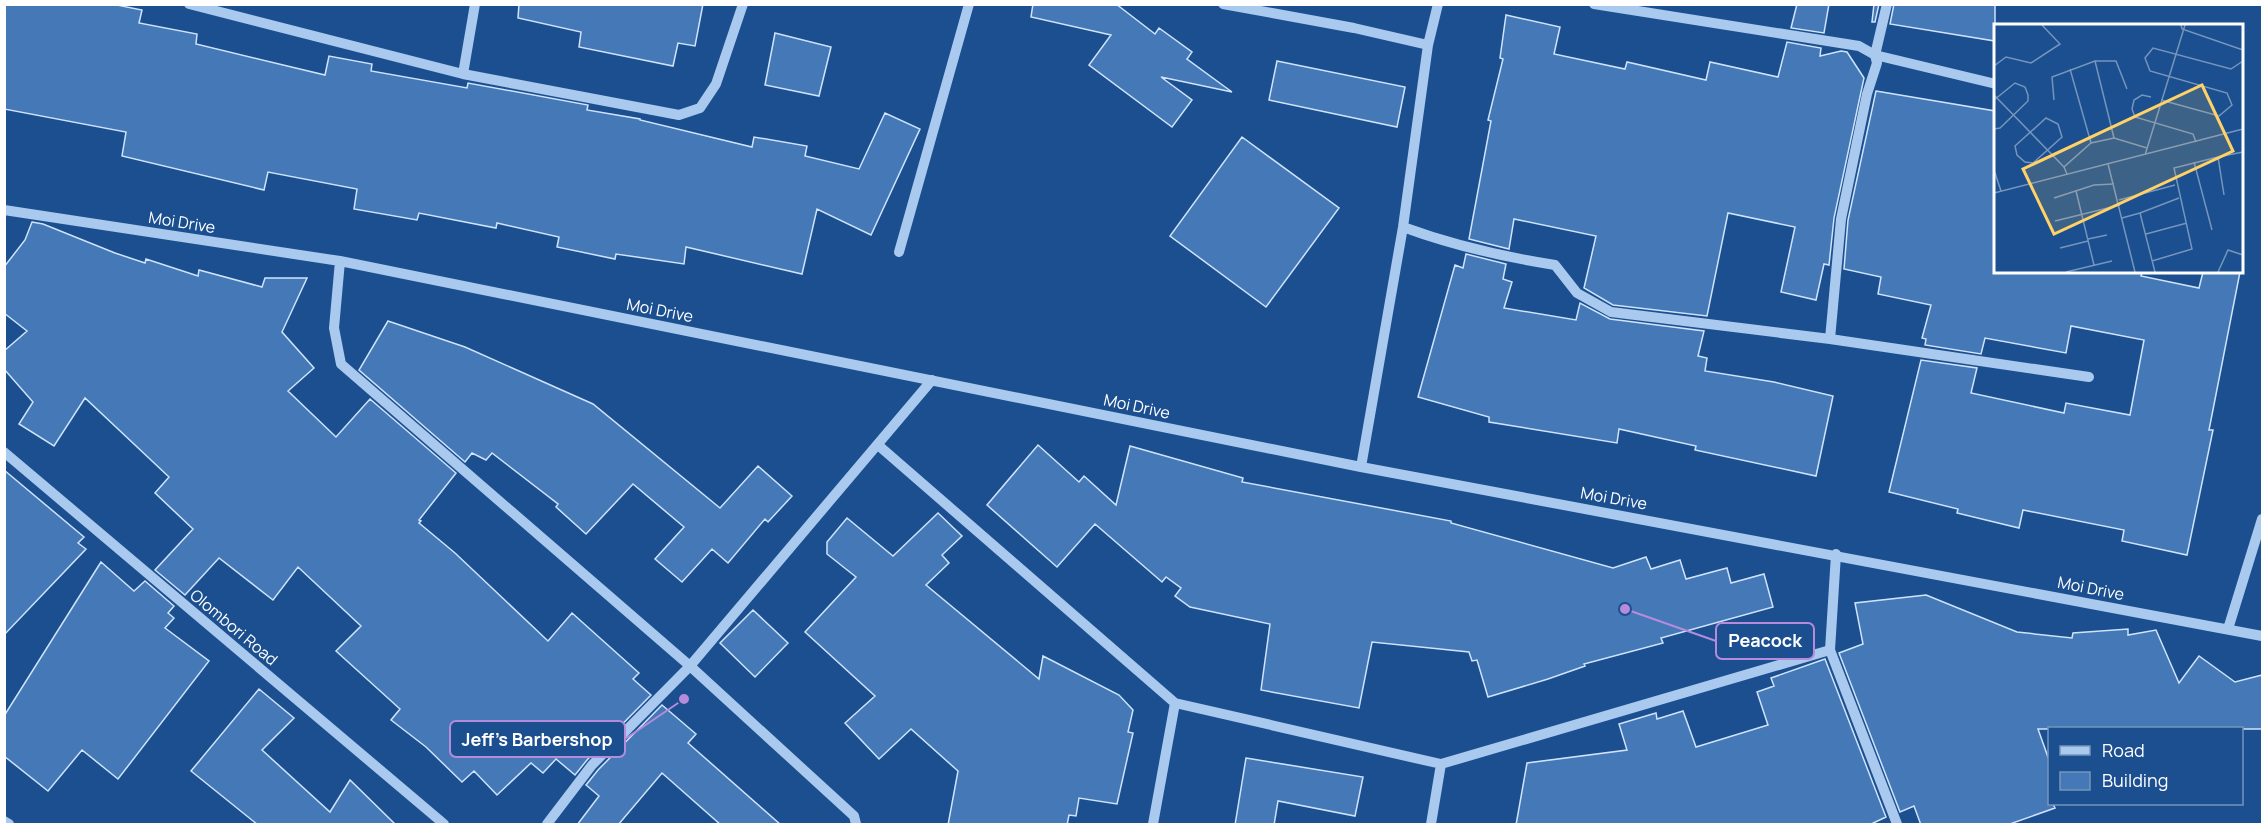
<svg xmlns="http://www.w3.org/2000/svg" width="2267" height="829" font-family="Manrope,sans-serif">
	<rect width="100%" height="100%" fill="#1b4f8f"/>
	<path fill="#4478b7" stroke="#cfe3fa" stroke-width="1.5" d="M 4,4 L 112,4 L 142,10 L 139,23 L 197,34 L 196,44 L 325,75 L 329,56 L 372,64 L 371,71 L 467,88 L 468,83 L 588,105 L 587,110 L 640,119 L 640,120 L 752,147 L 754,137 L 807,146 L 805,156 L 859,169 L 885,113 L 920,129 L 871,235 L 817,209 L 802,274 L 686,247 L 684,264 L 616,254 L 615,259 L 557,247 L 559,237 L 497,223 L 496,228 L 419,213 L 417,220 L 354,209 L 357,189 L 268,172 L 264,190 L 122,156 L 126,132 L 4,109 Z
		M 519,4 L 703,4 L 695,46 L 678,43 L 673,66 L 579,47 L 581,32 L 518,18 Z
		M 1033,4 L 1116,4 L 1155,34 L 1159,28 L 1192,52 L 1187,59 L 1232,92 L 1161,77 L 1192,100 L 1172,127 L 1089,65 L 1111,35 L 1031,17 Z
		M 1797,4 L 1829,4 L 1824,33 L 1791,28 Z
		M 1874,4 L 1879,4 L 1875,22 L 1872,22 Z
		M 1894,4 L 1995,4 L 1995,41 L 1890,24 Z
		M 1506,15 L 1560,27 L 1554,54 L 1625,69 L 1627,62 L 1706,80 L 1710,62 L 1778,77 L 1787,42 L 1821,48 L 1820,56 L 1841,51 L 1847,52 L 1864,78 L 1834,218 L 1829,265 L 1824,264 L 1816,300 L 1781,292 L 1795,227 L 1728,213 L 1707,316 L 1613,305 L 1584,288 L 1596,236 L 1514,219 L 1509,249 L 1469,239 L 1491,121 L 1488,120 L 1503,59 L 1500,58 Z
		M 775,33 L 831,47 L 819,96 L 765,85 Z
		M 1277,61 L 1405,87 L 1397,127 L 1269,100 Z
		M 1876,91 L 1995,111 L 1995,272 L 2142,272 L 2141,276 L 2199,288 L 2203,272 L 2240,272 L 2209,430 L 2213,430 L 2187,555 L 2122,541 L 2124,530 L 2023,510 L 2019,528 L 1957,513 L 1958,509 L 1889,492 L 1921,360 L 1977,368 L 1971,393 L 2064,413 L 2066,403 L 2130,415 L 2144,340 L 2071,326 L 2066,353 L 1985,338 L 1981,354 L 1925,345 L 1926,339 L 1922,338 L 1931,305 L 1878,294 L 1881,277 L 1844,269 L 1848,220 Z
		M 1242,137 L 1339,208 L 1266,307 L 1170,236 Z
		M 32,222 L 43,224 L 115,253 L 145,263 L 146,259 L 198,276 L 199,270 L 262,287 L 265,278 L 307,278 L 282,332 L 314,368 L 288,391 L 336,437 L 370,399 L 456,473 L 419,520 L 421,521 L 419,523 L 455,553 L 548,641 L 572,613 L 639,673 L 633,679 L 651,695 L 587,760 L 575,775 L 556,759 L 543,773 L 531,763 L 497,795 L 474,771 L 462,782 L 426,747 L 391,720 L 400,709 L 336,651 L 361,626 L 298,567 L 273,600 L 219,558 L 185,595 L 155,570 L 193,529 L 155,493 L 169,477 L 85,398 L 54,446 L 19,424 L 33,402 L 4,369 L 4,351 L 27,331 L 4,313 L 4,267 L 25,240 Z
		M 1466,254 L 1506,264 L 1503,279 L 1512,282 L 1504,308 L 1576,320 L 1580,303 L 1610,319 L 1704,331 L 1698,356 L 1707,358 L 1705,371 L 1774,382 L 1833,396 L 1816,476 L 1695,450 L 1696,446 L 1619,429 L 1617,443 L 1489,422 L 1489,417 L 1418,397 L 1455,265 L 1463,268 Z
		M 388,321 L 465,347 L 593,404 L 720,508 L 758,466 L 792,496 L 768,522 L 765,519 L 728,563 L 712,549 L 682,582 L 655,559 L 684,527 L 633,484 L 586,534 L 556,507 L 558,504 L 492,453 L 486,460 L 472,453 L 465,462 L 359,370 Z
		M 1038,445 L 1079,482 L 1084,476 L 1116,505 L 1130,446 L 1243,478 L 1242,482 L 1451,521 L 1451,523 L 1613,568 L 1646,557 L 1651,569 L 1680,560 L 1686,579 L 1727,568 L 1731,583 L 1764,574 L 1773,607 L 1661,638 L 1663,643 L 1584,664 L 1585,666 L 1548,679 L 1488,697 L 1477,660 L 1472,661 L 1469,652 L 1372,642 L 1359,708 L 1261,690 L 1270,624 L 1190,607 L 1175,596 L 1181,588 L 1166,577 L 1162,582 L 1095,524 L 1057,567 L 987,505 Z
		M 4,470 L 84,537 L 78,543 L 86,549 L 4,635 Z
		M 938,513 L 962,536 L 942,555 L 949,563 L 926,585 L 1039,679 L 1043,656 L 1119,695 L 1133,710 L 1128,732 L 1133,733 L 1117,804 L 1079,798 L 1076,816 L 1069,815 L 1067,825 L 948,825 L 958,771 L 911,729 L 879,759 L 845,723 L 875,696 L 805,632 L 856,577 L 827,554 L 827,542 L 847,518 L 893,556 Z
		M 101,562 L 134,591 L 145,581 L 174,606 L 168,613 L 174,618 L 165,628 L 209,661 L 118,779 L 82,750 L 48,791 L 4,756 L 4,716 Z
		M 1926,595 L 2017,632 L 2072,638 L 2073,633 L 2128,629 L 2128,635 L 2156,630 L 2179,683 L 2199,656 L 2235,682 L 2262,675 L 2262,729 L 2038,729 L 2049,760 L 2049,804 L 2053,804 L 2055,808 L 2007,825 L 1921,825 L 1914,806 L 1900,812 L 1839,653 L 1863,644 L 1855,603 Z
		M 753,610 L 788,643 L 755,677 L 720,643 Z
		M 1825,659 L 1886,817 L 1869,825 L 1516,825 L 1527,763 L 1627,750 L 1619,724 L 1656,713 L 1657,719 L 1683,711 L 1696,747 L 1768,725 L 1757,692 L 1774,686 L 1771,678 Z
		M 259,689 L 294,718 L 262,750 L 330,812 L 350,780 L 396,825 L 258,825 L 191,771 Z
		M 662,705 L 696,734 L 688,743 L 781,825 L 721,825 L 662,773 L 618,825 L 577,825 L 599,796 L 586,785 L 598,770 Z
		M 1246,758 L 1363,777 L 1355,816 L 1278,801 L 1274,825 L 1235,825 Z"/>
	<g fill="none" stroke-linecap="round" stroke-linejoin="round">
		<path stroke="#a9c9ee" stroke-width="10" d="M 189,4 L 463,74 L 679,115 L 700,108 L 716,84 L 743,4
			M 1223,4 L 1354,28 L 1428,45
			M 1594,4 L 1859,46 L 1875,55 L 1996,84
			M 463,74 L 475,4
			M 4,210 L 340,261 L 1361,467 L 2262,636
			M 1403,227 C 1452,245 1504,257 1555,265 L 1577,293 L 1611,312 L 1830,339 L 2089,377
			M 899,252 L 969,4
			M 340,261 L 334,328 L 341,364 L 690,666 L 854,816 L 856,824
			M 1830,339 L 1841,219 L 1867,94 L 1877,63 L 1875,55 L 1887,4
			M 878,445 L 1175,703 L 1441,764 L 1830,650 L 1836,554
			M 4,452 L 444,824
			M 1361,467 L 1403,227 L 1428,45 L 1438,4
			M 2228,629 L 2262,519
			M 1830,650 L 1897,824
			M 4,821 L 9,824
			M 547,824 L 592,765 L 690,666 L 932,380
			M 1153,824 L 1175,703
			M 1431,824 L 1441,764"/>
	</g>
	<g text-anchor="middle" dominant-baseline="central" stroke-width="4.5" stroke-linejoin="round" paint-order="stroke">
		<g font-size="16" fill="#fff" stroke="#1b4f8f">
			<text transform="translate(182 222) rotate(9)">Moi Drive</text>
			<text transform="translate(660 310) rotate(11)">Moi Drive</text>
			<text transform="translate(1137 406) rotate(12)">Moi Drive</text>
			<text transform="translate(1614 498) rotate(10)">Moi Drive</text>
			<text transform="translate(2091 588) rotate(11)">Moi Drive</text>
			<text transform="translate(234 627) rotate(40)">Olombori Road</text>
		</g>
	</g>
	<g transform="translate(1994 24)">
		<rect width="249" height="249" fill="#1b4f8f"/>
		<path fill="none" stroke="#7695bc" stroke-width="1.5" d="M 187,1 L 188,5 L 249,26M 101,37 L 122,37 L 133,65M 0,42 L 12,33 L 37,39 L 66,20 L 48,1M 76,45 L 97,119M 0,71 L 70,143M 157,73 L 148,71 L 140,76 L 138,85 L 141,93 L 199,110 L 202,118M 0,76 L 21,59 L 31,63 L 34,71 L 34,77 L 6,104 L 0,105M 60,76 L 58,53 L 101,37 L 120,114M 167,76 L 225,92 L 238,81 L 233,69 L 156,47 L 151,34 L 159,24 L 237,45 L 249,37M 52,94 L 64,100 L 68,113 L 39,139 L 31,138 L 23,131 L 21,122 ZM 151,131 L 191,1M 224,133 L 249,128M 200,138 L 218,206M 114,140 L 141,248M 0,146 L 7,167M 73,150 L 70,143 L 97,119 L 120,114 L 153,124M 82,167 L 100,241M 0,169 L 249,105M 60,174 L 100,161 L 120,160M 125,176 L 181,161M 128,194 L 146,189M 61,197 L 126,181M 152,210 L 193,199M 94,215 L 113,211M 66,224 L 94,217M 158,237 L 198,225 L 180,144 L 224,133 L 230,171M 72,248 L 118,237M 161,248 L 146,189 L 185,174M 224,248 L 234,226 L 249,231"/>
		<path fill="#ffd166" fill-opacity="0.15" stroke="#ffd166" stroke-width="3" d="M 208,61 L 239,127 L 60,210 L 29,145 Z"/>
		<rect width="249" height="249" fill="none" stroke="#fff" stroke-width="3"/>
	</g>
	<path fill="none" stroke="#b68bdc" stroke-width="2" d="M1625 609L1716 641M684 699L625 739"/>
	<g fill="#b68bdc" stroke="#1b4f8f" stroke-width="2">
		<circle cx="1625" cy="609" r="6"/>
		<circle cx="684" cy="699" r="6"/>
	</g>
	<g fill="#1b4f8f" stroke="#b68bdc" stroke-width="2">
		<rect x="1716" y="623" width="98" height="36" rx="6"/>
		<rect x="450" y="721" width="175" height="36" rx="6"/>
	</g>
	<g font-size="18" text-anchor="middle" font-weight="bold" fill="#fff">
		<text x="1765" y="647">Peacock</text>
		<text x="537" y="746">Jeff's Barbershop</text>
	</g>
	<rect width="2267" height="829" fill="none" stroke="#ffffff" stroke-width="12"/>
	<rect x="2048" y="727" width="195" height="78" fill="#1b4f8f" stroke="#7695bc" stroke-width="1.5"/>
	<rect x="2060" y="746" width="30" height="9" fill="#a9c9ee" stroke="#7695bc" stroke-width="1.5"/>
	<text x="2102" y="757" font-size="18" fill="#ffffff">Road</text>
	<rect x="2060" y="772" width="30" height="18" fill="#4478b7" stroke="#7695bc" stroke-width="1.5"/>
	<text x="2102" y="787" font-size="18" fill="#ffffff">Building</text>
</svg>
